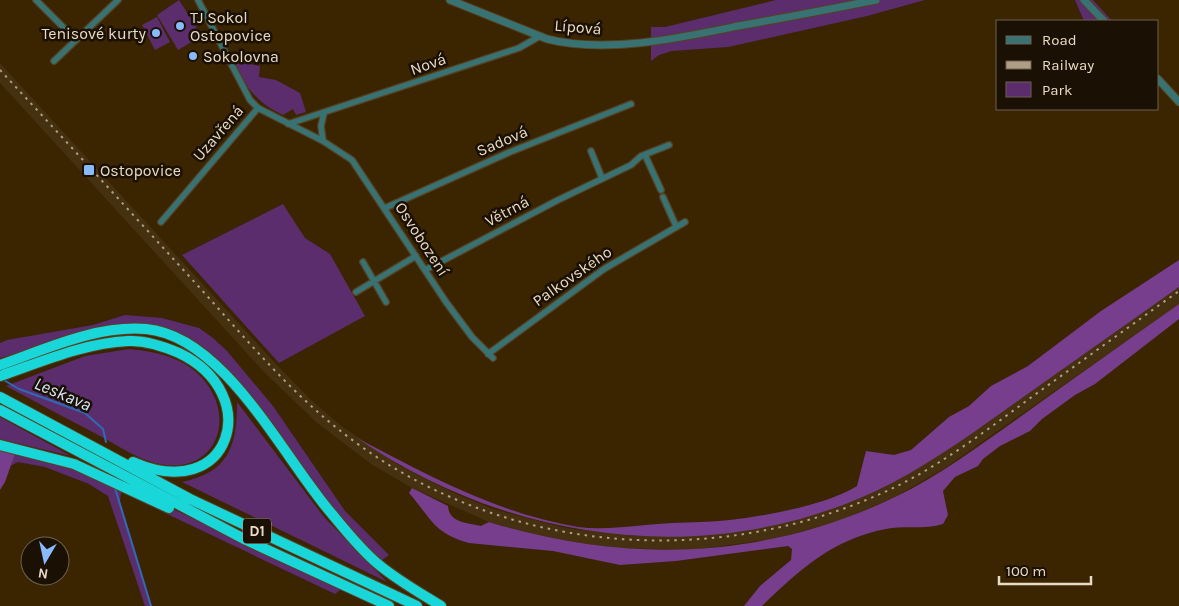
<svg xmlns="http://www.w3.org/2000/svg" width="1179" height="606" font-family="Karla,sans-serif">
	<rect width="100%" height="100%" fill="#3b2400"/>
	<path fill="#45300f" d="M 0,63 L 275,363 L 309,398 L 340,425 L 402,467 L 454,493 L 493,509 L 566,528 L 635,536 L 692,536 L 744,530 L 801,518 L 968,436 L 1179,287 L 1179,304 L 945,468 L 895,497 L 839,521 L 774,539 L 693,550 L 611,548 L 539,536 L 489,522 L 412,488 L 371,464 L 316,422 L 265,373 L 0,83 Z"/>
	<path fill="#5b2d6d" d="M 179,0 L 202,36 L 178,50 L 157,15 Z
		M 776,0 L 925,0 L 867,16 L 728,47 L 672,51 L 659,55 L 651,61 L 651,27 L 665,27 Z
		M 1075,0 L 1093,0 L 1112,21 L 1084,21 Z
		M 157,17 L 170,42 L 155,50 L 142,25 Z
		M 238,62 L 260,66 L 259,77 L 276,80 L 300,93 L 306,112 L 296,115 L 293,109 L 283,115 C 256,102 249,90 234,65 Z
		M 283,204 L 305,238 L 330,254 L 365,316 L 279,363 L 182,255 Z
		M 125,315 L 162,318 L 199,328 L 213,338 L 227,351 L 273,406 L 345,511 L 389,555 L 378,563 L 242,393 L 203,354 L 149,329 L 76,338 L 0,358 L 0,343 L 7,340 L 93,325 Z
		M 129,349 C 152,351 178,356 196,372 C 241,412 218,479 155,463 C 136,458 117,445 100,436 C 69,420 38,403 6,386 L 85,356 Z
		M 237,402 L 324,517 L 387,582 L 182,482 C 229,472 237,446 237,402 Z
		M 0,417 L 71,456 L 0,439 Z
		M 16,451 L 47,459 L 124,485 L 202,523 L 246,540 L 345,586 L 335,594 L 121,492 L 120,501 L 152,606 L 145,606 L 108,496 L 89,484 L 45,467 L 18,462 L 10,466 Z"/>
	<path fill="#763e8c" d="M 1179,260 L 1179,287 C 1127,324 1074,361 1022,398 C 980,428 938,459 892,483 C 719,572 514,546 357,438 C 427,475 499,514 578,527 C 609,531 642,524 673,523 C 692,522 710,522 730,520 C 765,516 827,505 857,486 L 866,451 L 894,455 L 911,450 L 949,417 L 969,406 L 991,386 L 1028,366 L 1101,311 Z
		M 1179,304 L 1179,319 L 1095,384 L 1075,395 L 1042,419 L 1030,431 L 1000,446 L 983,459 L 978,466 L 955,477 L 943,491 L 948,515 L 943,524 C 925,530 905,525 886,529 C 833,539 799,570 762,606 L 744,606 L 760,586 L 791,560 L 792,549 L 788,546 L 676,561 L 620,565 L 553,551 L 469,543 C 433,533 431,518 409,493 L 412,488 L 448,506 C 449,523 468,523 481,526 L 489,522 C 626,564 764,560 895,497 C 939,476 980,445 1020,417 C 1073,379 1126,341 1179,304 Z
		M 0,448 L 16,451 L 5,482 L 0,490 Z"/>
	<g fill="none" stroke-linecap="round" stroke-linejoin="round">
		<path stroke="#2e6ab5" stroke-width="2" d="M 2,379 L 19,389 L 85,413 L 103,429 L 106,442
			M 115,488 L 151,606"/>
		<defs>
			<path id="minor" d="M 36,0 L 76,40
				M 198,0 L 250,100 L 258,108 L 323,141 L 352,160 L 446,302 L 472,337 L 493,358
				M 54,61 L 118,0
				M 288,124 L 519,48 L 540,36
				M 323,141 L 321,126 L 324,113
				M 591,151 L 602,178
				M 645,155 L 661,190
				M 663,197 L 676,226
				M 385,208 L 510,152 L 631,104
				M 161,222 L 258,108
				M 363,262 L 386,302
				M 425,270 L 558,200 L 631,165 L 641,156 L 669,145
				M 356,292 L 416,256
				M 488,354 L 604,269 L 685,222"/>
			<path id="tertiary" d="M 450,0 L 547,39 C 606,54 680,38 738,26 C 784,18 830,9 876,0
				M 1084,0 L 1104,21
				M 1158,79 L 1179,102"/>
			<path id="motorway" d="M 0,365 C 46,349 96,325 146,329 C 225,336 284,459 332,514 C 346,531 361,550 378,564 C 397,580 420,593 441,606
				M 0,376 C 41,362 84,343 128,341 C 145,340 163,346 179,353 C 265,394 231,505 133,462
				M 0,397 L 190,499 L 417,606
				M 0,410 L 246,540 L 389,606
				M 0,445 L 74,464 L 169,508"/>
		</defs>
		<use href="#minor" stroke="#574120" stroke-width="8"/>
		<use href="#tertiary" stroke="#574120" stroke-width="9"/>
		<use href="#motorway" stroke="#574120" stroke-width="12"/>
		<use href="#minor" stroke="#397272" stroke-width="5.5"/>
		<use href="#tertiary" stroke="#397272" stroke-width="7"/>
		<use href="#motorway" stroke="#19d7d8" stroke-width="10"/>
		<path stroke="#af9e85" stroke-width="2" stroke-dasharray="2.5 5" stroke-linecap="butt" d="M 0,70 C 67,142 133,215 199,287 C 247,340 293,396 351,439 C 505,555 715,571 889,490 C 940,466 987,430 1033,396 C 1082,361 1130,326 1179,291"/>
	</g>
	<g fill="#88bafc" stroke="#1a1003" stroke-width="2">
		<circle cx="180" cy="26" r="5"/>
		<circle cx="156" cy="33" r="5"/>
		<circle cx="193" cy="56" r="5"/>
		<rect x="83" y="164" width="12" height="12" rx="2.5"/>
	</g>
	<g text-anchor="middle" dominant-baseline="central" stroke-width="5" stroke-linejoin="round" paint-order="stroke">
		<rect fill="#1a1003" stroke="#ab9d8c" stroke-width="1" x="243" y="518.5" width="28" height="25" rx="4"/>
		<g font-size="15" font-weight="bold" fill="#e9dac7">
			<text x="257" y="531">D1</text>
		</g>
		<g font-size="16" fill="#e9dac7" stroke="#1a1003" text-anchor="start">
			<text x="190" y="17">TJ Sokol<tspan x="190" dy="18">Ostopovice</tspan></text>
			<text x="146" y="33" text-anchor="end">Tenisové kurty</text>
			<text x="203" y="56">Sokolovna</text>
			<text x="100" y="170">Ostopovice</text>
		</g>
		<g font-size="16" fill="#e9dac7" stroke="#1a1003">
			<text transform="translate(578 27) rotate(5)">Lípová</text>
			<text transform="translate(428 64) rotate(-19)">Nová</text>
			<text transform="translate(218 133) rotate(-49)">Uzavřená</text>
			<text transform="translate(502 141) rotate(-23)">Sadová</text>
			<text transform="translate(507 211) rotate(-28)">Větrná</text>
			<text transform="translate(422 239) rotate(57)">Osvobození</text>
			<text transform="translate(572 276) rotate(-35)">Palkovského</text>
		</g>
		<g font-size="18" font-style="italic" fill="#d6e6fb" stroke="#1a1003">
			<text transform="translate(63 394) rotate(23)">Leskava</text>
		</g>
	</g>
	<rect x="996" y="20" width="162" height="90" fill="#1a1003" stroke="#6d6151"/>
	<rect x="1006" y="36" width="25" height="8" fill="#397272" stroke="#6d6151"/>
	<text x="1042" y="45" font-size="15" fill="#e9dac7">Road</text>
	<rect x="1006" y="61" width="25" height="8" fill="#af9e85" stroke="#6d6151"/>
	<text x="1042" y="70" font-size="15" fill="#e9dac7">Railway</text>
	<rect x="1006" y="82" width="25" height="15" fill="#5b2d6d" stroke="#6d6151"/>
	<text x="1042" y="95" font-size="15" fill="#e9dac7">Park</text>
	<g transform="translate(45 561) rotate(189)"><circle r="24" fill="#1a1003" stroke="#6d6151"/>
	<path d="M0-4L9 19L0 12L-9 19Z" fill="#88bafc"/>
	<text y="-8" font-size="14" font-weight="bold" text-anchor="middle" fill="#e9dac7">N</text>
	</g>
	<path d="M999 576v8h92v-8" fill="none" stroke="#e9dac7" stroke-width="2.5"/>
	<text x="1006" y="576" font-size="15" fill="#e9dac7" stroke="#1a1003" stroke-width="4" paint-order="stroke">100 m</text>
</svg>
